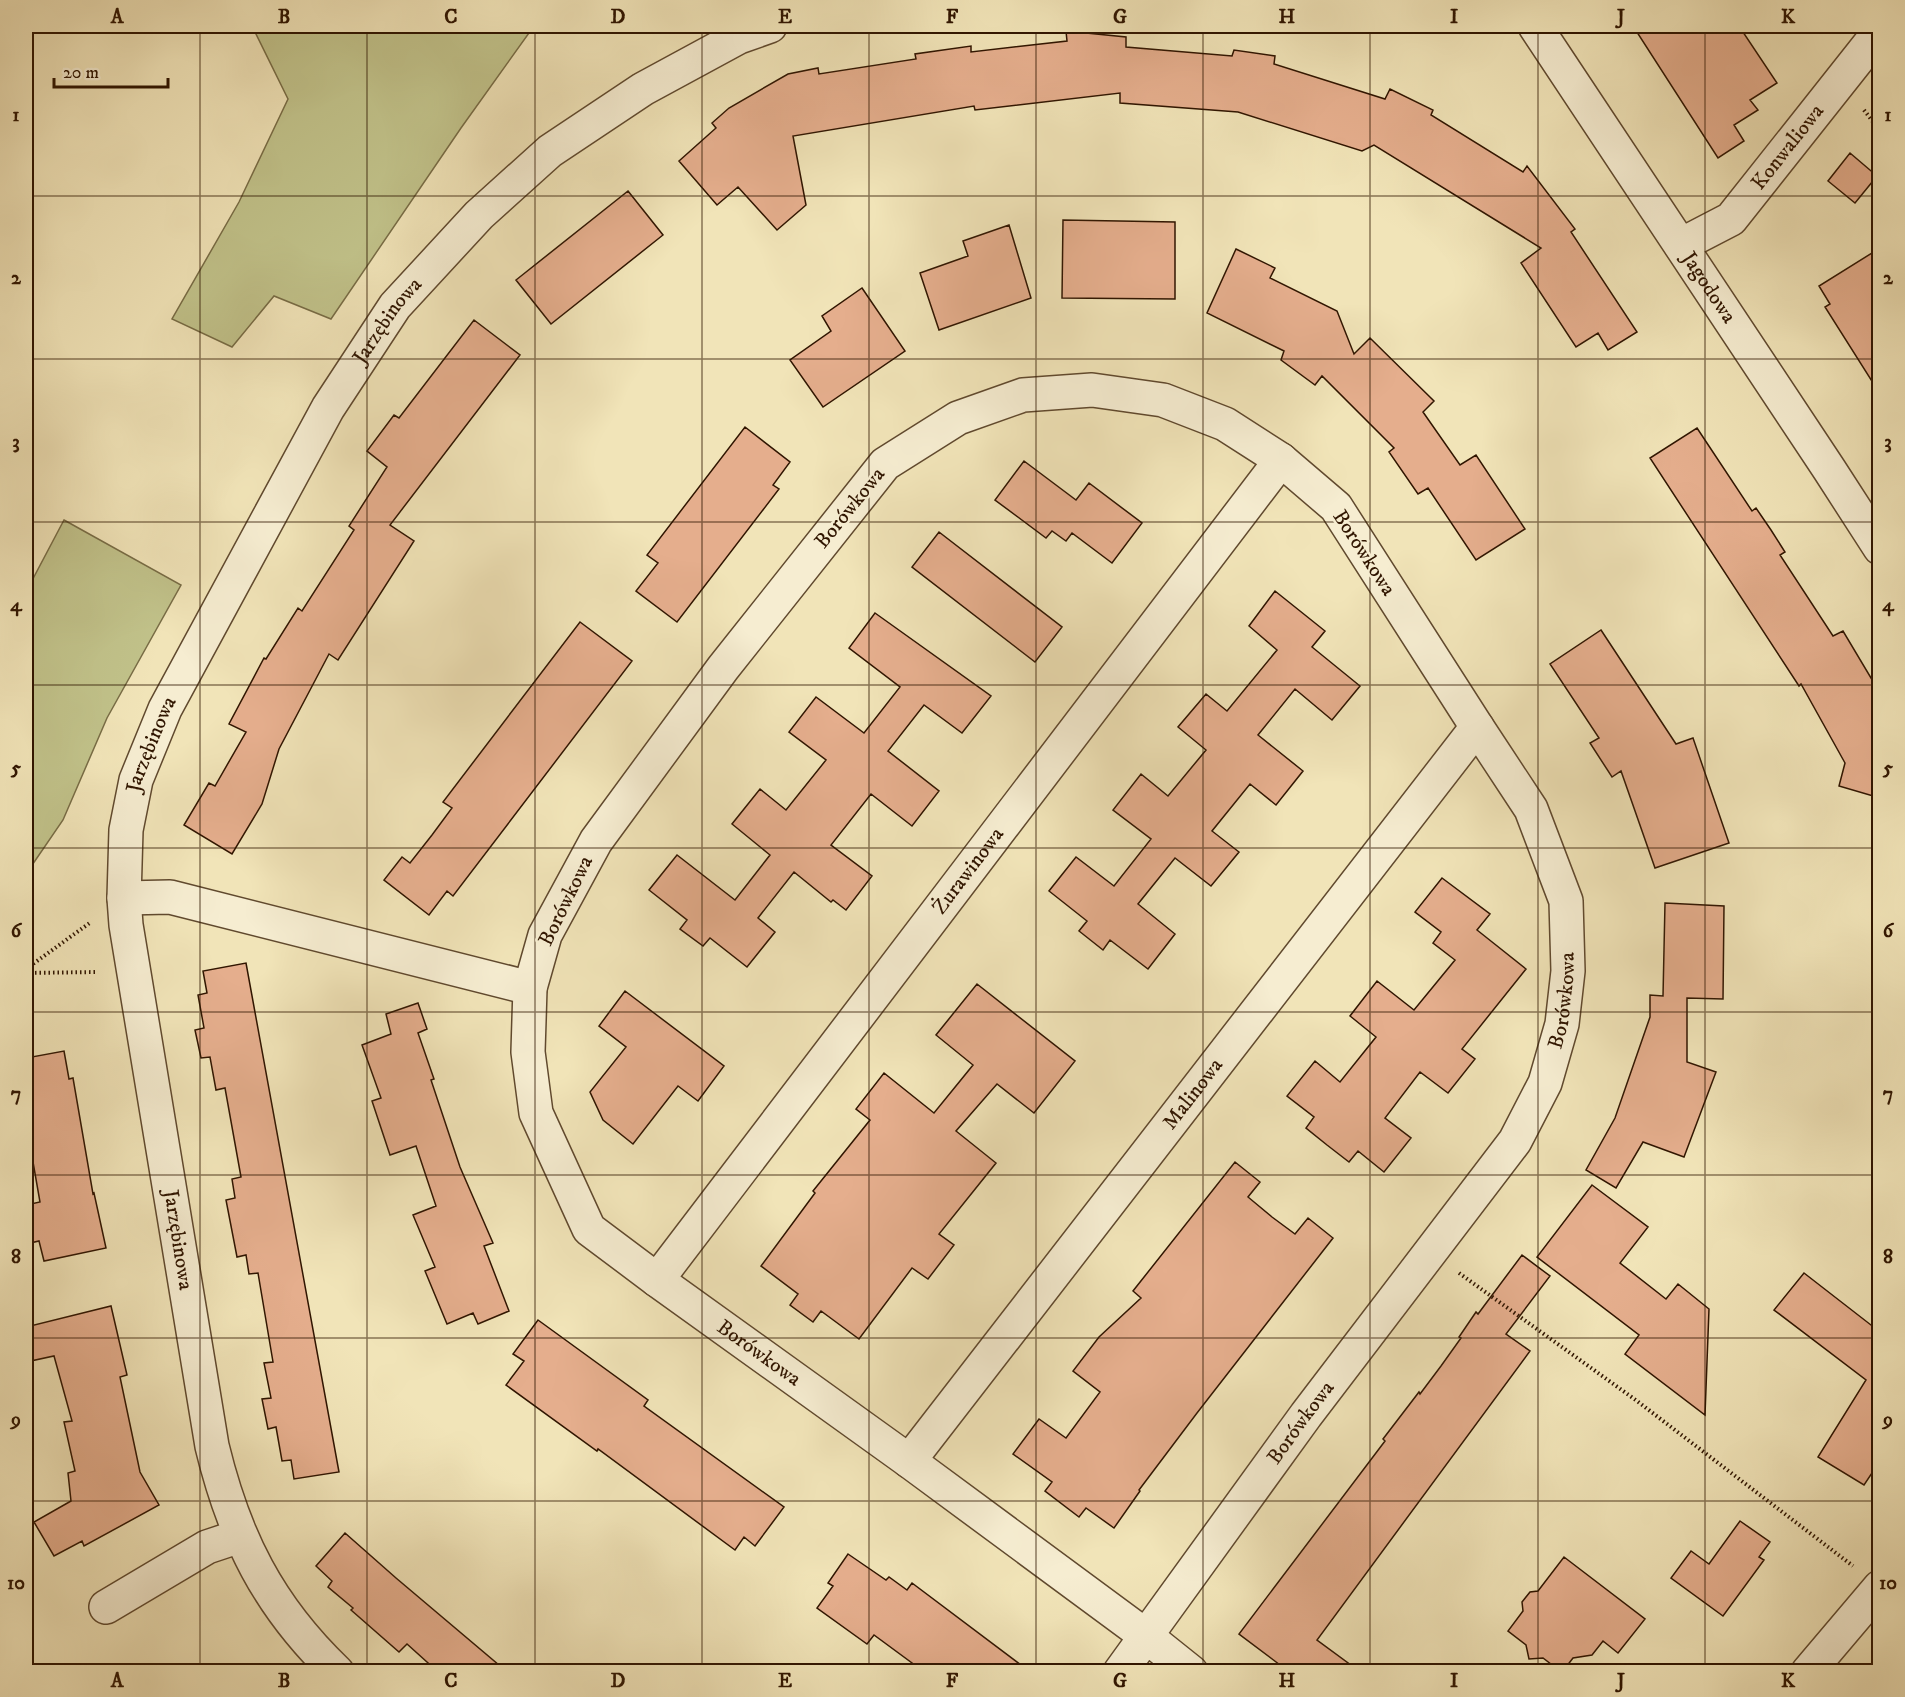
<svg xmlns="http://www.w3.org/2000/svg" width="1905" height="1697" font-family="'IM FELL DW Pica',serif">
	<rect width="100%" height="100%" fill="#f1e4b8"/>
	<filter id="stains"><feTurbulence type="fractalNoise" baseFrequency=".00333" numOctaves="4"/><feColorMatrix values="0 0 0 0 .2 0 0 0 0 .09 0 0 0 0 .02 0 0 0 .5 -.17"/></filter>
	<radialGradient id="worn" r=".72"><stop offset=".6" stop-color="#630" stop-opacity="0"/><stop offset="1" stop-color="#630" stop-opacity=".3"/></radialGradient>
	<path fill="#c1c28a" stroke="#786c45" stroke-width="1.5" d="M 252,26 L 534,26 L 461,128 L 331,319 L 274,296 L 232,347 L 172,319 L 239,202 L 288,99 Z
		M 64,520 L 181,585 L 107,718 L 63,820 L 26,874 L 26,592 Z"/>
	<path fill="#e5ae8d" stroke="#301500" stroke-width="1.5" d="M 1633,26 L 1739,26 L 1777,83 L 1750,100 L 1758,110 L 1734,125 L 1744,141 L 1718,158 Z
		M 1066,31 L 1126,37 L 1126,47 L 1232,56 L 1234,50 L 1275,56 L 1274,64 L 1385,99 L 1390,89 L 1433,110 L 1431,115 L 1523,172 L 1527,166 L 1575,229 L 1571,232 L 1637,332 L 1608,350 L 1598,333 L 1576,347 L 1521,263 L 1541,248 L 1374,145 L 1362,151 L 1238,112 L 1120,103 L 1120,93 L 975,110 L 974,106 L 793,136 L 806,205 L 777,230 L 738,187 L 717,205 L 679,161 L 716,128 L 712,123 L 729,108 L 788,74 L 818,68 L 819,74 L 916,59 L 915,54 L 971,46 L 971,52 L 1067,41 Z
		M 1850,153 L 1877,176 L 1855,203 L 1828,181 Z
		M 628,191 L 663,235 L 551,324 L 516,280 Z
		M 1063,220 L 1175,222 L 1175,299 L 1062,298 Z
		M 1009,225 L 1031,298 L 939,330 L 920,273 L 968,256 L 963,241 Z
		M 1880,248 L 1880,394 L 1825,307 L 1830,304 L 1819,286 Z
		M 1236,249 L 1275,268 L 1270,278 L 1337,311 L 1354,354 L 1370,338 L 1434,401 L 1423,412 L 1460,465 L 1476,455 L 1525,529 L 1476,560 L 1428,488 L 1418,494 L 1389,452 L 1394,448 L 1322,376 L 1315,385 L 1281,360 L 1284,351 L 1207,313 Z
		M 862,288 L 905,351 L 823,407 L 790,360 L 831,331 L 822,316 Z
		M 474,320 L 520,355 L 390,525 L 414,541 L 338,660 L 329,654 L 279,749 L 262,804 L 232,854 L 184,825 L 209,783 L 215,786 L 246,732 L 229,724 L 264,658 L 266,659 L 298,608 L 302,611 L 354,530 L 349,526 L 387,467 L 367,451 L 394,415 L 399,418 Z
		M 745,427 L 790,462 L 773,485 L 779,489 L 677,622 L 636,591 L 658,563 L 647,555 Z
		M 1697,428 L 1752,511 L 1756,508 L 1771,530 L 1785,552 L 1780,555 L 1833,636 L 1843,631 L 1880,693 L 1880,798 L 1839,786 L 1845,763 L 1801,684 L 1799,686 L 1650,458 Z
		M 1024,461 L 1076,500 L 1089,483 L 1142,523 L 1112,563 L 1072,533 L 1066,541 L 1052,531 L 1046,538 L 995,500 Z
		M 939,532 L 1062,627 L 1035,662 L 912,567 Z
		M 1275,591 L 1325,631 L 1312,647 L 1360,686 L 1332,720 L 1295,689 L 1258,735 L 1303,771 L 1276,805 L 1250,784 L 1212,831 L 1239,852 L 1211,886 L 1175,858 L 1138,904 L 1175,934 L 1148,969 L 1110,940 L 1103,950 L 1079,931 L 1087,921 L 1049,891 L 1076,857 L 1114,886 L 1151,839 L 1113,810 L 1141,774 L 1168,796 L 1206,750 L 1178,727 L 1206,694 L 1227,711 L 1277,650 L 1249,626 Z
		M 875,613 L 991,696 L 962,733 L 924,705 L 888,751 L 939,791 L 912,826 L 871,794 L 831,845 L 872,876 L 846,910 L 833,900 L 831,902 L 794,872 L 758,918 L 775,932 L 747,967 L 710,938 L 703,946 L 680,929 L 687,920 L 649,890 L 677,855 L 735,900 L 770,855 L 732,824 L 760,789 L 786,810 L 826,760 L 789,732 L 816,697 L 864,733 L 900,687 L 849,648 Z
		M 580,622 L 632,661 L 453,896 L 447,891 L 429,915 L 384,880 L 402,857 L 410,863 L 432,835 L 452,808 L 443,802 Z
		M 1601,630 L 1676,744 L 1693,738 L 1729,843 L 1655,868 L 1621,771 L 1612,777 L 1590,743 L 1599,738 L 1550,664 Z
		M 1442,878 L 1490,914 L 1477,930 L 1526,969 L 1462,1049 L 1475,1059 L 1448,1093 L 1420,1072 L 1385,1118 L 1411,1138 L 1384,1172 L 1358,1151 L 1349,1162 L 1327,1145 L 1306,1128 L 1314,1117 L 1287,1096 L 1315,1061 L 1340,1082 L 1376,1037 L 1350,1016 L 1377,981 L 1414,1010 L 1455,960 L 1433,943 L 1441,932 L 1415,912 Z
		M 1665,903 L 1724,906 L 1723,999 L 1687,998 L 1687,1062 L 1716,1072 L 1684,1157 L 1643,1142 L 1616,1188 L 1586,1170 L 1615,1118 L 1650,1017 L 1650,995 L 1663,996 Z
		M 246,963 L 339,1472 L 294,1479 L 291,1460 L 282,1461 L 276,1427 L 268,1429 L 262,1399 L 271,1398 L 264,1363 L 273,1362 L 258,1273 L 249,1274 L 246,1255 L 237,1257 L 226,1200 L 235,1198 L 232,1179 L 241,1177 L 225,1088 L 216,1090 L 210,1057 L 201,1058 L 195,1030 L 204,1028 L 198,995 L 207,993 L 203,971 Z
		M 977,984 L 1075,1061 L 1034,1113 L 997,1084 L 956,1131 L 996,1163 L 939,1234 L 954,1245 L 928,1279 L 912,1268 L 859,1339 L 821,1311 L 813,1322 L 790,1305 L 798,1294 L 761,1266 L 815,1193 L 813,1191 L 870,1120 L 856,1109 L 884,1073 L 934,1113 L 973,1065 L 936,1035 Z
		M 625,991 L 724,1066 L 698,1101 L 678,1086 L 633,1144 L 603,1120 L 590,1092 L 626,1047 L 599,1026 Z
		M 418,1003 L 427,1029 L 418,1033 L 434,1079 L 431,1080 L 460,1167 L 493,1243 L 484,1246 L 509,1311 L 478,1324 L 473,1313 L 447,1324 L 425,1271 L 435,1267 L 413,1215 L 436,1206 L 416,1146 L 390,1155 L 372,1101 L 381,1098 L 362,1045 L 391,1034 L 386,1014 Z
		M 64,1051 L 69,1079 L 73,1078 L 93,1194 L 94,1193 L 106,1248 L 44,1261 L 39,1241 L 26,1244 L 26,1205 L 40,1202 L 26,1122 L 26,1058 Z
		M 1235,1162 L 1260,1182 L 1248,1197 L 1272,1217 L 1295,1234 L 1308,1218 L 1333,1238 L 1197,1413 L 1139,1490 L 1140,1491 L 1114,1528 L 1086,1508 L 1079,1517 L 1045,1491 L 1052,1482 L 1013,1454 L 1039,1419 L 1066,1438 L 1100,1392 L 1073,1371 L 1099,1337 L 1141,1298 L 1133,1291 Z
		M 1592,1185 L 1648,1227 L 1620,1263 L 1666,1299 L 1678,1284 L 1709,1309 L 1705,1415 L 1625,1354 L 1639,1335 L 1537,1257 Z
		M 1522,1255 L 1550,1276 L 1506,1334 L 1530,1351 L 1317,1640 L 1359,1671 L 1288,1671 L 1239,1634 L 1385,1441 L 1383,1439 L 1419,1392 L 1420,1394 L 1441,1366 L 1461,1338 L 1459,1337 L 1476,1312 L 1478,1314 Z
		M 1804,1273 L 1880,1332 L 1880,1461 L 1864,1485 L 1818,1457 L 1866,1380 L 1774,1310 Z
		M 111,1306 L 127,1375 L 120,1377 L 140,1472 L 159,1505 L 84,1546 L 82,1541 L 54,1556 L 34,1522 L 71,1501 L 68,1473 L 75,1471 L 64,1422 L 72,1421 L 54,1356 L 26,1362 L 26,1327 Z
		M 538,1320 L 648,1400 L 644,1406 L 784,1507 L 755,1546 L 744,1537 L 735,1550 L 598,1449 L 597,1451 L 506,1385 L 524,1361 L 513,1354 Z
		M 1740,1521 L 1770,1542 L 1759,1557 L 1764,1560 L 1723,1616 L 1671,1578 L 1691,1551 L 1709,1564 Z
		M 345,1533 L 396,1578 L 506,1671 L 437,1671 L 407,1644 L 399,1652 L 351,1610 L 353,1608 L 328,1587 L 332,1581 L 316,1566 Z
		M 848,1554 L 886,1580 L 889,1577 L 907,1590 L 912,1583 L 1029,1671 L 923,1671 L 874,1635 L 867,1644 L 817,1608 L 833,1586 L 828,1583 Z
		M 1564,1557 L 1645,1619 L 1618,1653 L 1603,1641 L 1592,1655 L 1573,1658 L 1563,1671 L 1560,1671 L 1543,1658 L 1529,1659 L 1526,1645 L 1508,1631 L 1523,1611 L 1522,1602 L 1530,1592 L 1538,1591 Z"/>
	<g fill="none" stroke-linecap="round" stroke-linejoin="round">
		<defs>
			<g id="minor">
				<path id="s1" d="M 1535,26 L 1829,469 L 1880,548"/>
				<path id="s2" d="M 1681,245 L 1731,219 L 1880,31"/>
				<path d="M 124,898 L 170,897 L 530,988"/>
				<path id="s3" d="M 657,1280 L 1281,460"/>
				<path id="s4" d="M 909,1461 L 1477,727"/>
				<path d="M 106,1607 L 207,1547 L 240,1536"/>
				<path id="s5" d="M 337,1672 C 268,1606 234,1537 212,1446 L 126,925 L 124,898 L 126,830 L 136,780 L 165,709 L 328,408 L 395,306 L 479,215 L 550,151 L 643,89 L 739,37 L 770,26"/>
				<path id="s6" d="M 1120,1672 L 1146,1636 L 1306,1415 L 1515,1141 L 1545,1083 L 1562,1024 L 1568,971 L 1566,901 L 1531,809 L 1477,727 L 1336,507 L 1281,460 L 1225,424 L 1163,400 L 1092,390 L 1023,395 L 958,418 L 885,464 L 723,668 L 596,841 L 545,935 L 530,988 L 528,1052 L 536,1113 L 589,1229 L 657,1280 L 909,1461 L 1146,1636 L 1191,1672"/>
				<path d="M 1808,1672 L 1880,1587"/>
			</g>
		</defs>
		<use href="#minor" stroke="#60492e" stroke-width="36"/>
		<path stroke="#301500" stroke-width="4" stroke-dasharray="1.5 3" stroke-linecap="butt" d="M 1864,110 L 1880,131
			M 26,969 L 91,922
			M 26,973 L 98,972
			M 1459,1273 L 1637,1401 L 1853,1566"/>
		<use href="#minor" stroke="#f6edd1" stroke-width="33"/>
	</g>
	<path fill="none" stroke="#301500" stroke-width="1.5" stroke-opacity="0.55" d="M 200,26 L 200,1672M 367,26 L 367,1672M 535,26 L 535,1672M 702,26 L 702,1672M 869,26 L 869,1672M 1036,26 L 1036,1672M 1203,26 L 1203,1672M 1370,26 L 1370,1672M 1538,26 L 1538,1672M 1705,26 L 1705,1672M 26,196 L 1880,196M 26,359 L 1880,359M 26,522 L 1880,522M 26,685 L 1880,685M 26,848 L 1880,848M 26,1012 L 1880,1012M 26,1175 L 1880,1175M 26,1338 L 1880,1338M 26,1501 L 1880,1501"/>
	<g text-anchor="middle" dominant-baseline="central" stroke-width="5" stroke-linejoin="round" paint-order="stroke">
		<g font-size="21" fill="#301500" stroke="#f6edd1">
			<text stroke="none"><textPath href="#s2" startOffset="148">Konwaliowa</textPath></text>
			<text stroke="none"><textPath href="#s1" startOffset="314">Jagodowa</textPath></text>
			<text stroke="none"><textPath href="#s5" startOffset="1461">Jarzębinowa</textPath></text>
			<text transform="translate(850 508) rotate(-51)">Borówkowa</text>
			<text transform="translate(1364 553) rotate(57)">Borówkowa</text>
			<text stroke="none"><textPath href="#s5" startOffset="975">Jarzębinowa</textPath></text>
			<text stroke="none"><textPath href="#s3" startOffset="514">Żurawinowa</textPath></text>
			<text transform="translate(566 901) rotate(-64)">Borówkowa</text>
			<text stroke="none"><textPath href="#s6" startOffset="812">Borówkowa</textPath></text>
			<text stroke="none"><textPath href="#s4" startOffset="464">Malinowa</textPath></text>
			<text transform="translate(178 1240) rotate(81)">Jarzębinowa</text>
			<text stroke="none"><textPath href="#s6" startOffset="2972">Borówkowa</textPath></text>
			<text stroke="none"><textPath href="#s6" startOffset="308">Borówkowa</textPath></text>
		</g>
	</g>
	<rect width="1905" height="1697" fill="none" stroke="#f1e4b8" stroke-width="66"/>
	<path d="M54 78v9h114v-9" fill="none" stroke="#301500" stroke-width="3"/>
	<text x="63" y="78" font-size="18" fill="#301500" stroke="#f6edd1" stroke-width="4.5" paint-order="stroke">20 m</text>
	<rect x="33" y="33" width="1839" height="1631" fill="none" stroke="#301500" stroke-width="2"/>
	<g font-size="20" text-anchor="middle" font-weight="bold" fill="#301500">
		<text x="117" y="23">A</text>
		<text x="284" y="23">B</text>
		<text x="451" y="23">C</text>
		<text x="618" y="23">D</text>
		<text x="785" y="23">E</text>
		<text x="952" y="23">F</text>
		<text x="1120" y="23">G</text>
		<text x="1287" y="23">H</text>
		<text x="1454" y="23">I</text>
		<text x="1621" y="23">J</text>
		<text x="1788" y="23">K</text>
		<text x="16" y="121">1</text>
		<text x="1888" y="121">1</text>
		<text x="16" y="284">2</text>
		<text x="1888" y="284">2</text>
		<text x="16" y="448">3</text>
		<text x="1888" y="448">3</text>
		<text x="16" y="611">4</text>
		<text x="1888" y="611">4</text>
		<text x="16" y="774">5</text>
		<text x="1888" y="774">5</text>
		<text x="16" y="937">6</text>
		<text x="1888" y="937">6</text>
		<text x="16" y="1100">7</text>
		<text x="1888" y="1100">7</text>
		<text x="16" y="1263">8</text>
		<text x="1888" y="1263">8</text>
		<text x="16" y="1426">9</text>
		<text x="1888" y="1426">9</text>
		<text x="16" y="1589">10</text>
		<text x="1888" y="1589">10</text>
		<text x="117" y="1687">A</text>
		<text x="284" y="1687">B</text>
		<text x="451" y="1687">C</text>
		<text x="618" y="1687">D</text>
		<text x="785" y="1687">E</text>
		<text x="952" y="1687">F</text>
		<text x="1120" y="1687">G</text>
		<text x="1287" y="1687">H</text>
		<text x="1454" y="1687">I</text>
		<text x="1621" y="1687">J</text>
		<text x="1788" y="1687">K</text>
	</g>
	<rect width="100%" height="100%" filter="url(#stains)"/>
	<rect width="100%" height="100%" fill="url(#worn)"/>
</svg>
